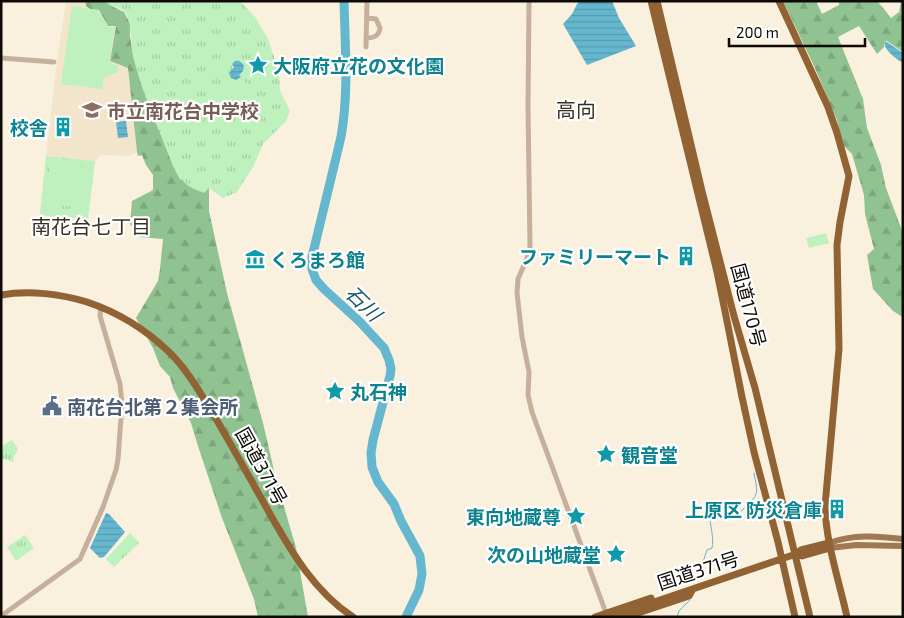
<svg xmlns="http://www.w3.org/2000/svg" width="904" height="618" font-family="'Exo 2','Noto Sans JP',sans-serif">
	<defs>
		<pattern id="forest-firs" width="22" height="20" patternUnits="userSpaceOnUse" patternTransform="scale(1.25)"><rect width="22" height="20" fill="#91c392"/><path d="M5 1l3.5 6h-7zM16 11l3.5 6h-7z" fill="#7ca67c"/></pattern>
		<pattern id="park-tufts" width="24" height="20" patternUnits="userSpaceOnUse" patternTransform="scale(1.25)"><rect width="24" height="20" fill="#bef1be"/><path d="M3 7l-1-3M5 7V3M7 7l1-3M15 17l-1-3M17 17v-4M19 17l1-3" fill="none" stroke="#a2cda2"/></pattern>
		<pattern id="water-rules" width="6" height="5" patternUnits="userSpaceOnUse" patternTransform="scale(1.25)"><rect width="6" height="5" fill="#64b7ce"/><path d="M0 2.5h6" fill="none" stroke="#569caf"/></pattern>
	</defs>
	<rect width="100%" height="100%" fill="#f9f0de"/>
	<path fill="#f2e5cc" d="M 66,1 L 85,1 L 86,6 L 90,9 L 99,10 L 108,26 L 116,25 L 110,61 L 128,68 L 137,152 L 130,156 L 101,155 L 95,161 L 46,156 L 57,61 Z"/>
	<path fill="url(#forest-firs)" d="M 85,1 L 106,1 L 110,5 L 124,12 L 130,23 L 130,36 L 133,55 L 143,89 L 174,168 L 180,179 L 209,188 L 209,211 L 227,293 L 263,423 L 276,479 L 296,548 L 308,617 L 258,617 L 254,599 L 222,518 L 198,446 L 191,423 L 173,388 L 170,377 L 160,366 L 153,348 L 136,318 L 158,281 L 160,269 L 163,239 L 140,237 L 130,224 L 132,201 L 153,190 L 153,175 L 146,165 L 142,155 L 138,156 L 137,152 L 128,68 L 110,61 L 116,26 L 108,26 L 99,10 L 90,9 L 86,6 Z
		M 783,1 L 816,1 L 822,14 L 839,5 L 839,1 L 877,1 L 884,9 L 891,18 L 899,12 L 901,1 L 903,1 L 903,52 L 887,41 L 884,42 L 884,47 L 877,54 L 859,26 L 838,37 L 863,99 L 867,128 L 881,165 L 886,188 L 903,233 L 903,317 L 893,311 L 873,289 L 867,255 L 874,249 L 865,214 L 864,195 L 852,154 L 842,144 L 837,120 L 814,66 Z"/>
	<path fill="url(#park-tufts)" d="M 103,1 L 240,1 L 255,17 L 268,39 L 279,72 L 280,91 L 290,111 L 286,121 L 263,144 L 253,167 L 237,192 L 223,198 L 209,188 L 204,193 C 188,187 182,183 174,168 C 160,131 142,94 133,56 C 131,44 132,19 124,11 C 120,8 108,4 103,1 Z
		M 46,156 L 95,161 L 88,219 L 42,216 L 40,213 Z
		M 826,233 L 829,243 L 809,248 L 806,238 Z
		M 12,440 L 18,449 L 14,456 L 13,462 L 4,459 L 1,462 L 1,447 Z
		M 130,533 L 139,543 L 114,567 L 106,559 Z
		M 25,535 L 34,548 L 16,561 L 7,547 Z"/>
	<path fill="#bef1be" d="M 72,6 L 98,10 L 108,27 L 115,27 L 109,62 L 118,66 L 117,73 C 112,73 108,77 103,78 L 103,89 L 61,84 Z
		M 224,63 L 230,67 L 227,73 L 229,79 L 236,82 L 242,79 L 250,86 C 248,91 251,95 256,97 L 261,95 L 263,97 L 259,110 L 253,117 L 243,118 L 234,114 L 227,101 L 223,80 Z
		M 53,163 L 90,168 C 89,180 90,204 74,206 C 66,208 55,204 46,203 L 50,166 Z"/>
	<path fill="url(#water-rules)" d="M 580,1 L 612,1 L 619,18 L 636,46 L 587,65 L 563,24 L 572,14 L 577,4 Z
		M 884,42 L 887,42 L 903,53 L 903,63 C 895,58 885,51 884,42 Z
		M 235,61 C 239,60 242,62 244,66 L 243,71 L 239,75 L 241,77 L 236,80 L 231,78 L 229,73 L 234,67 L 232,64 Z
		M 126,121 L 128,137 L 118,138 L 116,122 Z
		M 106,513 L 109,514 L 125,532 L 104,557 L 100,558 L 90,548 Z"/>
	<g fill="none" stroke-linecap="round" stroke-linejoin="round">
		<path stroke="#64b7ce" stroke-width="1" d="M 701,577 L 703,562 L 707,550 L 712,548 C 714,539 711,529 710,519 L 716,513 C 721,513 726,516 731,515 C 739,514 743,510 747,505 C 750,500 749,503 753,499 C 760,493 755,481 754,473
			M 677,617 L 679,611 L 690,600"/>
		<path stroke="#64b7ce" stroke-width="9" d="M 344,1 C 345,46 349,92 341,137 L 312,257 L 312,269 L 316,280 L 324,289 L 360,322 L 384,348 L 389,360 L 391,369 L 390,376 L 373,440 L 371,453 L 372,467 L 378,482 L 394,504 L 401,521 L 420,556 L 422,574 L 419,590 L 406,617"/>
		<path stroke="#c6b09b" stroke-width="5" d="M 529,1 L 528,106 L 530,248 L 528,256 L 518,279 L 517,293 L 522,337 L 529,372 L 528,395 L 532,412 L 606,613
			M 366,38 C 374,38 379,36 380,28 L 376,19 L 367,18
			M 366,47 L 367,1
			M 1,58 L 54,62
			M 1,616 L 80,559 L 103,507 L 116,470 L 118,459 L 122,404 L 120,384 L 100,316 L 101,307"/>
		<path stroke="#a07851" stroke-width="6" d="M 829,543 C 853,534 878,536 903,539
			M 830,548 L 856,545 L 903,546"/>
		<path stroke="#916334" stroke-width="7" d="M 651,1 L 717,272 L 727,321 L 742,397 L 754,452 L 778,542 L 795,617
			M 657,1 L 702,191 L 734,316 L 755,388 L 810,617
			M 779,1 L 828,107 L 837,133 L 849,176 L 840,222 L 837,245 L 839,349 L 825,506 C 826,544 839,580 847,617
			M 1,295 C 29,290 61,294 87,302 C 117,312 145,329 168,351 C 186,368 199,391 212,412 C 232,446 251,480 270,514 C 292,553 315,592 353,617
			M 796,554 L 802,556 L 830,548
			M 595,617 L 651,598
			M 610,617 L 781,559 L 796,554 L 801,550 L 829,543
			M 626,617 L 689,596 L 693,589"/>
	</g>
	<defs>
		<symbol id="sight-bare" viewBox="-9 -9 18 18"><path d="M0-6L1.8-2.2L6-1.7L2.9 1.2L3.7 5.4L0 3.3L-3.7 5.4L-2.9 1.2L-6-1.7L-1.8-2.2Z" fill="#0f9aa8" stroke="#fff" stroke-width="2.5" paint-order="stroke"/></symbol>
		<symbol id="school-bare" viewBox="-9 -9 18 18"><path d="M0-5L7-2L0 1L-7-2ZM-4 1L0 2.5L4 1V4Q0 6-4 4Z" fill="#8d6e63" stroke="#fff" stroke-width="2.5" paint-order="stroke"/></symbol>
		<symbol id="building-bare" viewBox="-9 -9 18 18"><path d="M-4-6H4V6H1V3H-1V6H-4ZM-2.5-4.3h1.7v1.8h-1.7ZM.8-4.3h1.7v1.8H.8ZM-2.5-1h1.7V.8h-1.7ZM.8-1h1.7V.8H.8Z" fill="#0f9aa8" stroke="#fff" stroke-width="2.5" paint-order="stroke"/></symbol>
		<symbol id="museum-bare" viewBox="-9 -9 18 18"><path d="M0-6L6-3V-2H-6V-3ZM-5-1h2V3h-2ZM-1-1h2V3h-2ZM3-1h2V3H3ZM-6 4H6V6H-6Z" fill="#0f9aa8" stroke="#fff" stroke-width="2.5" paint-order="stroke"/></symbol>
		<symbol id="civic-bare" viewBox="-9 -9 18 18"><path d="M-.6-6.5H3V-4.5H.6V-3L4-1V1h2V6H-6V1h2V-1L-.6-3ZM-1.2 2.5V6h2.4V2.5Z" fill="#5c6f8a" stroke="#fff" stroke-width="2.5" paint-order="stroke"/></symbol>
	</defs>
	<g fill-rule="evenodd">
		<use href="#sight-bare" x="244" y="51" width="28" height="28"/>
		<use href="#school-bare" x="78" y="96" width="28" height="28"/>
		<use href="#building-bare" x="49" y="113" width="28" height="28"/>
		<use href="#building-bare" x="672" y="242" width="28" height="28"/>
		<use href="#museum-bare" x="241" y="245" width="28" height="28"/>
		<use href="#sight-bare" x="321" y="377" width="28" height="28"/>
		<use href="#civic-bare" x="38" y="392" width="28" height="28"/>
		<use href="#sight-bare" x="592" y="440" width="28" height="28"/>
		<use href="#building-bare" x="823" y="495" width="28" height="28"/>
		<use href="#sight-bare" x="562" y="502" width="28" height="28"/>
		<use href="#sight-bare" x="602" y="540" width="28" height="28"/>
	</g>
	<g text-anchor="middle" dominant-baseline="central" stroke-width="4.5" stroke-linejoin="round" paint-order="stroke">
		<g font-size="19" font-weight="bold" fill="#0d838f" stroke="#fff" text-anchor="end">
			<text x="273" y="65" text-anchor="start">大阪府立花の文化園</text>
			<text x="48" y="127">校舎</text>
			<text x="671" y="256">ファミリーマート</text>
			<text x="270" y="259" text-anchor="start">くろまろ館</text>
			<text x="350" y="391" text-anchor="start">丸石神</text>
			<text x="621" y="454" text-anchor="start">観音堂</text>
			<text x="822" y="509">上原区 防災倉庫</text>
			<text x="561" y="516">東向地蔵尊</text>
			<text x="601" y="554">次の山地蔵堂</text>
		</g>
		<g font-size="19" font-weight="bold" fill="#785e54" stroke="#fff" text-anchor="start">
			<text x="107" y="110">市立南花台中学校</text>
		</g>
		<g font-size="19" fill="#0e0b06" stroke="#fff">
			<text transform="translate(749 305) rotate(75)">国道170号</text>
			<text transform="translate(262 466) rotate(61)">国道371号</text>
			<text transform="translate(698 570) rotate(-18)">国道371号</text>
		</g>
		<g font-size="19" font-weight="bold" fill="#4e5e75" stroke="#fff" text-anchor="start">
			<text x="67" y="406">南花台北第２集会所</text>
		</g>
		<g font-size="20" fill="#383022" stroke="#fff">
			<text x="576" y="109">高向</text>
			<text x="91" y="226">南花台七丁目</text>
		</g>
		<g font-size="20" font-style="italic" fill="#115768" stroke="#fff">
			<text transform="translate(364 303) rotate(44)">石川</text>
		</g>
	</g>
	<rect width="904" height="618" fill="none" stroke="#0e0b06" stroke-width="5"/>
	<path d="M729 38v8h136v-8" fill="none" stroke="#0e0b06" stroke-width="2.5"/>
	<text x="736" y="38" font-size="15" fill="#0e0b06" stroke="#ffffff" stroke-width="4" paint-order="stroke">200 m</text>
</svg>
